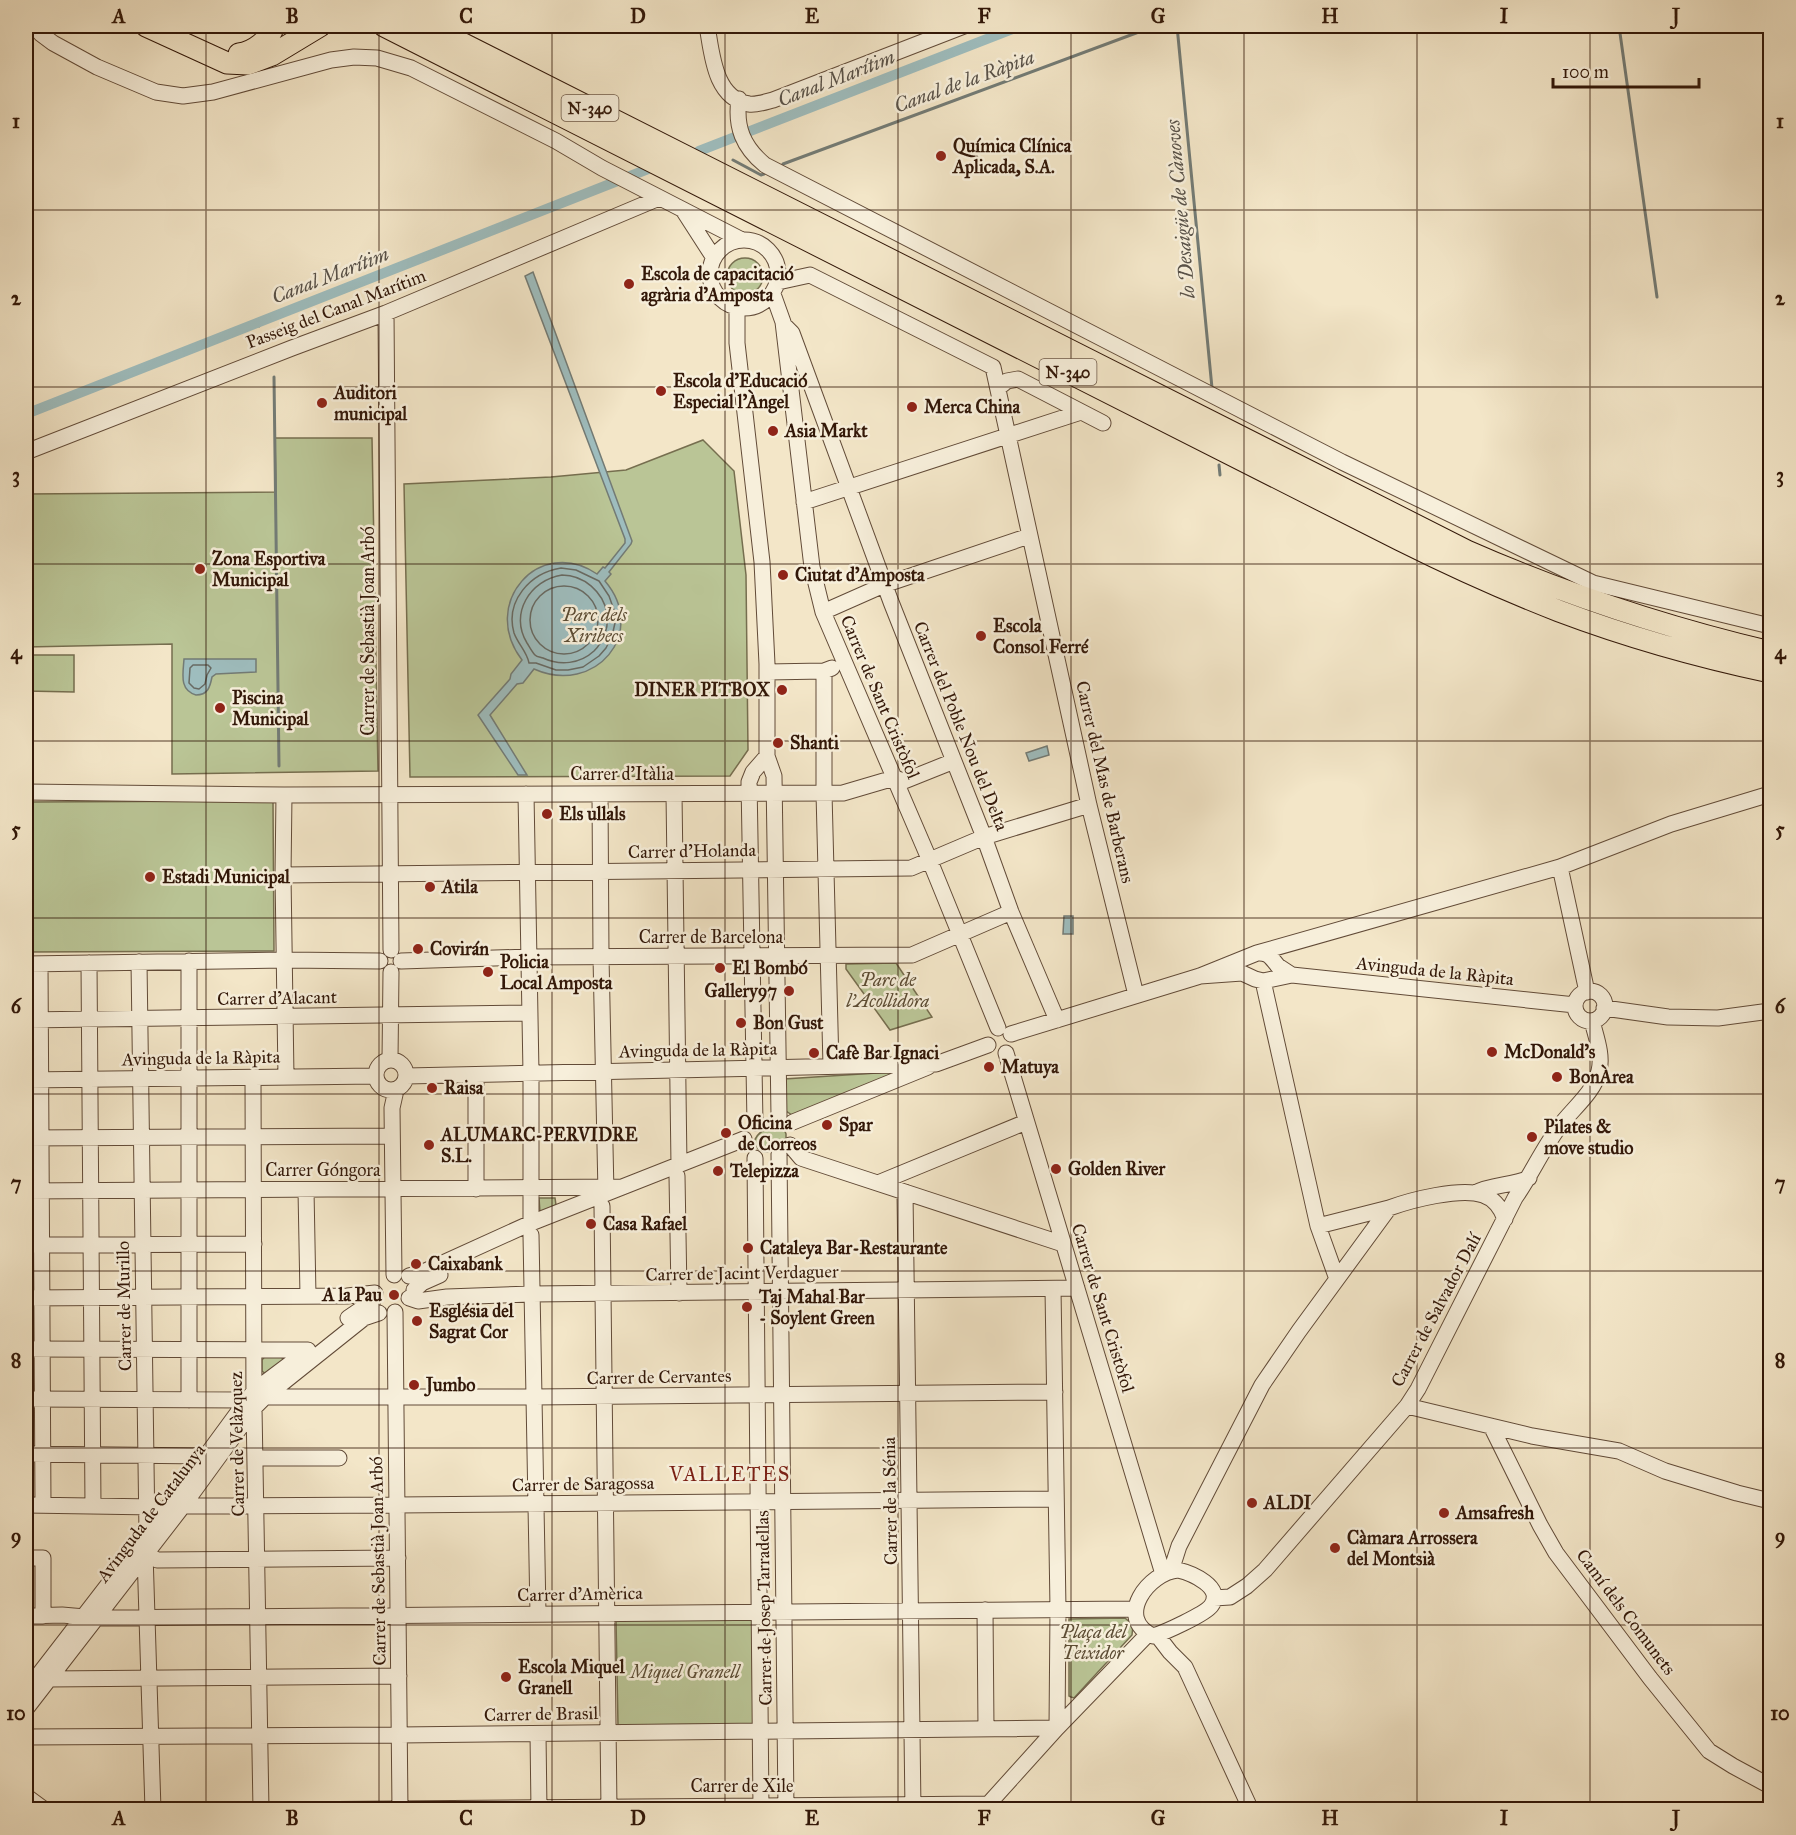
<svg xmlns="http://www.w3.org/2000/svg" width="1796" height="1835" font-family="'IM FELL Great Primer',serif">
	<rect width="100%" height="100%" fill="#f3e6c8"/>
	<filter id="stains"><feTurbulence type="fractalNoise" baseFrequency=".00333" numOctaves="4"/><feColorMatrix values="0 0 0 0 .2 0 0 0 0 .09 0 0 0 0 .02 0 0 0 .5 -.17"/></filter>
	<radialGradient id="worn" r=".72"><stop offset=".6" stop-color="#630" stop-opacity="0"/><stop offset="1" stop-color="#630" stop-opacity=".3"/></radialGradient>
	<path fill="#bac596" stroke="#766e4f" stroke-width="1.5" d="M727 276a18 18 0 1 1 36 0a18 18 0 1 1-36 0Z
		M 275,438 L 372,438 L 378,771 L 172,774 L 172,644 L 26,647 L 26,494 L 276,492 Z
		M 703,440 L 734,471 L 746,575 L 748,750 L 730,776 L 410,777 L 404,484 L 551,477 L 626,470 Z
		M 26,655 L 74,655 L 74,692 L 26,691 Z
		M 273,801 L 274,951 L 26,952 L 26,802 Z
		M 896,963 L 932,1017 L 890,1030 L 846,969 L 846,964 Z
		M 908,1071 L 795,1117 L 783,1109 L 784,1079 Z
		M 776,1126 L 784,1129 L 786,1134 L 786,1140 C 778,1150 761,1159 754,1143 C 756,1132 766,1128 776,1126 Z
		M 539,1198 L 555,1198 L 556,1205 L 540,1212 Z
		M 266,1355 L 281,1355 L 283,1360 L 266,1374 L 262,1371 L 262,1360 Z
		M 1125,1618 L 1133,1625 L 1132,1635 L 1074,1698 L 1071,1697 L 1069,1696 L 1069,1619 Z
		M 616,1620 L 752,1620 L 753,1724 L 618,1725 Z"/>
	<path fill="#9ebdbe" stroke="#737b75" stroke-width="1.5" d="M 533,272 L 632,541 L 631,544 L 609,572 L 611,574 L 605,581 C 649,633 595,696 534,669 L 523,683 L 517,684 L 490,715 L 527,775 L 518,775 L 478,715 L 510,679 L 511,674 L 522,660 C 479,604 539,535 597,574 L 603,567 L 605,568 L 625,543 L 625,539 L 525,276 Z
		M 184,659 L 256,659 L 256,672 L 216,674 L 212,677 C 210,687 208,695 196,695 C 179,690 183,674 184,659 Z
		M 1047,746 L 1049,755 L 1029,761 L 1026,753 Z
		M 1064,916 L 1073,916 L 1073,934 L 1063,934 Z"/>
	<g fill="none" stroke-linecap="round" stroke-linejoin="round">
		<path stroke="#686a63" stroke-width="1.5" d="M 561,568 L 576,570 L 599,581 L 609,596 L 614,610 L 615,623 L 612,636 L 606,648 L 599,656 L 583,667 L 568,670 L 556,670 L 536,663 L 529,663 C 527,652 518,644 514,633 C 505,601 530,573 561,568 Z
			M 562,575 C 584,575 603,592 607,613 C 609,627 604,641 594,651 C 580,664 560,666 543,658 C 540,657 537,657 535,655 C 532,652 529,646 527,643 C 509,614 530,580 562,575 Z
			M530 620a34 34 0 1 1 68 0a34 34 0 1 1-68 0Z
			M 193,665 L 208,665 L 211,668 L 207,675 L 205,684 L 199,689 L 194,688 L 189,683 L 190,668 Z"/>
		<path stroke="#737b75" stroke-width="3" d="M 1177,26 L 1212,388
			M 1619,26 L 1657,297
			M 733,160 L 761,175 L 764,174
			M 783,164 L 1155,26
			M 258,322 L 259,326
			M 274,377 L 279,766
			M 1219,465 L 1220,475"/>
		<path stroke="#9ebdbe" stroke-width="10" d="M 699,151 L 1020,26
			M 26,414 L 648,169"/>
		<defs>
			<path id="minor" d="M 34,26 L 41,34 L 53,43 L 97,67 L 156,92 L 183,96 L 213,92 L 331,60 L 354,57 L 377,58 L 411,68 L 556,141 L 602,168 L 740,239
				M 707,26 C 712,53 714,98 749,104 C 757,105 765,102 773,100 L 964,26
				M 739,99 C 735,127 743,147 765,165 L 1342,462 L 1593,583 L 1770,626
				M 683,210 L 714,258
				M710 274a34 34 0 1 1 68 0a34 34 0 1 1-68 0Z
				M 778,282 L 810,275 L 993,367 L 1089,805 L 1136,995
				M 773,294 L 783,322 L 812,567 L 823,612 L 930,861 L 998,1028
				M 737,308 L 737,343 L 762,562 L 767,664 L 767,756 L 774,776 L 779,1116
				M 386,313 L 391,950
				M 786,327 L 792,333 L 891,602 L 984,837 L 1011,912 L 1057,1020
				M 998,388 L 1007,381 L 1018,379 L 1103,423
				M 26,452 L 292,348 L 386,313 L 659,198
				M 804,502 L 1081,412
				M 823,612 L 884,585 L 1029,536
				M 824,671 L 824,793 L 831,1066
				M 767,672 L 824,671 L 832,668
				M 26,792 L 284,795 L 843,793 L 894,778 L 904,781 L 954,761
				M 526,794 L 531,1073 L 531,1223
				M 600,794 L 601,957 L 606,1193
				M 674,794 L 679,1165
				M 284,795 L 283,875 L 286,1077
				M 1560,867 L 1587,992
				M 283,875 L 911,868 L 984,837 L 1089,805
				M 1257,953 L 1560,867 L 1671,824 L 1770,794
				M 189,961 L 189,1400
				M 401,961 L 529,957 L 912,955 L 1011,912
				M 139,962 L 147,1534
				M 89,963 L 93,1506
				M 26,964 L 284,960 L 380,961
				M 40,964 L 43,1505
				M 1200,976 L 1242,973 L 1255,979 L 1263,981 L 1292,975 L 1575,1005
				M 1263,981 L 1318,1226 L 1337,1279
				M1575 1006a15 15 0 1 1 30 0a15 15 0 1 1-30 0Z
				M 1604,1008 L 1668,1017 L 1718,1018 L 1770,1011
				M 26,1020 L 530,1013
				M 1011,1034 L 1200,976 L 1257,953 C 1269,952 1271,958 1278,966 C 1283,969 1287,972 1292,975
				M 1006,1053 L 1163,1574
				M 390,1060 L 391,972
				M376 1075a15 15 0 1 1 30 0a15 15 0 1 1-30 0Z
				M 476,1075 L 476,1189
				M 406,1076 L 936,1064 L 988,1045
				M 253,1077 L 254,1408 L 261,1810
				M 26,1080 L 376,1076
				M 793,1122 L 928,1067
				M 755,1123 L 749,782 L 753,772 L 767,756
				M 26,1138 L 392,1136
				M 790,1145 L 801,1158 L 1063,1244
				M 779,1154 L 786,1810
				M 755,1158 L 761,1810
				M 677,1176 L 679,1293
				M 878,1183 L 1026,1122
				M 306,1190 L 308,1296
				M 26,1191 L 622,1187
				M 905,1192 L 913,1810
				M 1475,1193 C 1492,1184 1512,1186 1529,1178
				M 602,1206 L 609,1810
				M 1318,1226 L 1389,1208
				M 531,1235 L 538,1614
				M 26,1245 L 254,1244
				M 394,1275 L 392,1108 L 396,1090
				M 409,1276 L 423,1272 L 531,1223 L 744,1139
				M 414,1290 L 422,1283 L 440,1275
				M 26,1298 L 347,1296 L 375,1293
				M 409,1298 L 418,1301 L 447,1297 L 532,1294 L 1077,1288
				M 395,1312 L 400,1810
				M 348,1318 L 373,1301
				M 26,1349 L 308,1350
				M 265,1397 L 534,1397 L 1055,1392
				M 26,1399 L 247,1400
				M 1407,1406 L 1532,1436 L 1619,1451 L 1665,1471 L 1737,1493 L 1770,1501
				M 1491,1426 L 1540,1525 L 1556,1553 L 1650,1678 L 1709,1751 L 1733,1766 L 1770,1786
				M 26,1454 L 206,1456
				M 256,1458 L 339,1458
				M 26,1505 L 155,1507
				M 183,1506 L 397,1505 L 1056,1499
				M 145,1553 L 153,1810
				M 145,1553 L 157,1560 L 398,1558
				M 26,1558 L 43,1558 L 43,1616
				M 1178,1570 C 1191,1573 1225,1587 1211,1606 C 1205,1614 1164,1633 1153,1636 C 1114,1618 1149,1572 1178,1570 Z
				M 1171,1571 L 1179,1546 L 1262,1385 L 1299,1331 L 1389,1208 C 1411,1200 1461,1187 1483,1195 C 1495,1199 1501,1208 1505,1219
				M 1214,1598 L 1230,1597 L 1247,1586 L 1265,1570 L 1407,1406 L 1418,1389 L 1515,1198 C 1531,1175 1542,1150 1559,1127 C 1571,1110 1594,1093 1599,1071 C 1603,1055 1596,1037 1592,1021
				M 985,1610 L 986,1729
				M 26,1616 L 62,1615 L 96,1618 L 1134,1609
				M 1157,1635 L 1170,1652 L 1185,1667 L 1251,1810
				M 48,1679 L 399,1676
				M 26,1691 L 178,1494 L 247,1400 L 255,1390 L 299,1357
				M 26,1709 L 183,1506 L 255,1407 L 265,1397 L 364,1318 L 379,1313
				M 538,1734 L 539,1810
				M 26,1737 L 399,1735 L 1057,1728 L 1058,1609 L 1053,1289
				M 26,1796 L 45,1810
				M 280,1810 L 988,1804
				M 983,1810 L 1057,1728 L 1148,1634"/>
			<path id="highway" d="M 146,26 L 227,63 L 248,64 L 272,55 L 320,26
				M 384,26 L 1400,540 C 1452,566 1505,590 1559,611 C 1628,637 1699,657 1770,672
				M 428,26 L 1467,551 C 1567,595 1664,627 1770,652
				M 239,54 C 254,52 269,40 274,26"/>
		</defs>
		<use href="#minor" stroke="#624b38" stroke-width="17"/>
		<use href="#highway" stroke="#321708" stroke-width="23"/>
		<use href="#minor" stroke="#f7efdb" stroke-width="15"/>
		<use href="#highway" stroke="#f3e6c8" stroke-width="21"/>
	</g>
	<path fill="none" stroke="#321708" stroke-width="1.5" stroke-opacity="0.55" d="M 206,26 L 206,1810M 379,26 L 379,1810M 552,26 L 552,1810M 725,26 L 725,1810M 898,26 L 898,1810M 1071,26 L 1071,1810M 1244,26 L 1244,1810M 1417,26 L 1417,1810M 1590,26 L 1590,1810M 26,210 L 1770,210M 26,387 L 1770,387M 26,564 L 1770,564M 26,741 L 1770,741M 26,918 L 1770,918M 26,1094 L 1770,1094M 26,1271 L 1770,1271M 26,1448 L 1770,1448M 26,1625 L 1770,1625"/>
	<g fill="#8f2418" stroke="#f7efdb" stroke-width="2">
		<circle cx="941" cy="156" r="6"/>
		<circle cx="629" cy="284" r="6"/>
		<circle cx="661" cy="391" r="6"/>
		<circle cx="322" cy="403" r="6"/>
		<circle cx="912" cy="407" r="6"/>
		<circle cx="773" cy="431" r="6"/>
		<circle cx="200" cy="569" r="6"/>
		<circle cx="783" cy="575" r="6"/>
		<circle cx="981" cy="636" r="6"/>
		<circle cx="782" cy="690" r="6"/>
		<circle cx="220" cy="708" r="6"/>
		<circle cx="778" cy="743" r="6"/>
		<circle cx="547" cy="814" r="6"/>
		<circle cx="150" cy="877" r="6"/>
		<circle cx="430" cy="887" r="6"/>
		<circle cx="418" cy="949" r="6"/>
		<circle cx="720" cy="968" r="6"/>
		<circle cx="488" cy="972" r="6"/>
		<circle cx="789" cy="991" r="6"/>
		<circle cx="741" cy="1023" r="6"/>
		<circle cx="1492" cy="1052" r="6"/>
		<circle cx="814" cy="1053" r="6"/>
		<circle cx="989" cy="1067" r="6"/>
		<circle cx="1557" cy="1077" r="6"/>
		<circle cx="432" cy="1088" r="6"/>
		<circle cx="827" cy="1125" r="6"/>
		<circle cx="726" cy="1133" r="6"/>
		<circle cx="1532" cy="1137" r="6"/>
		<circle cx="429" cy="1145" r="6"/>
		<circle cx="1056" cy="1169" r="6"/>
		<circle cx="718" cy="1171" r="6"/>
		<circle cx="591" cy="1224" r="6"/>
		<circle cx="748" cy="1248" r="6"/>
		<circle cx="416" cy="1264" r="6"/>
		<circle cx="394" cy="1295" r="6"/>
		<circle cx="747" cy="1307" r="6"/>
		<circle cx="417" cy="1321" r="6"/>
		<circle cx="414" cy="1385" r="6"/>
		<circle cx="1252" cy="1503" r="6"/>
		<circle cx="1444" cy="1513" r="6"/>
		<circle cx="1335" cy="1548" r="6"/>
		<circle cx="506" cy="1677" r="6"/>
	</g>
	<g text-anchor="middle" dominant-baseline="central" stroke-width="5" stroke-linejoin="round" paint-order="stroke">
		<g fill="#f7efdb" stroke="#6d5847" stroke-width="1.5">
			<rect x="561.5" y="95" width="57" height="26" rx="4.5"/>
			<rect x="1039.5" y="359" width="57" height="26" rx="4.5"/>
		</g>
		<g font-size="16" font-weight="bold" fill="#321708">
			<text x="590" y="108">N-340</text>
			<text x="1068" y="372">N-340</text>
		</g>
		<g font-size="18" font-weight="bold" fill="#321708" stroke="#f7efdb" text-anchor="start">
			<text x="953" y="146">Química Clínica<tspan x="953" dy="21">Aplicada, S.A.</tspan></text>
			<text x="641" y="274">Escola de capacitació<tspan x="641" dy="21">agrària d'Amposta</tspan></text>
			<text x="673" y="381">Escola d'Educació<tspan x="673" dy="21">Especial l'Àngel</tspan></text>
			<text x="334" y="393">Auditori<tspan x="334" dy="21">municipal</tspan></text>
			<text x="924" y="407">Merca China</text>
			<text x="785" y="431">Asia Markt</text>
			<text x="212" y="559">Zona Esportiva<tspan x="212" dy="21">Municipal</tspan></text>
			<text x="795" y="575">Ciutat d'Amposta</text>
			<text x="993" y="626">Escola<tspan x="993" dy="21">Consol Ferré</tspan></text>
			<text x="770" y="690" text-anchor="end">DINER PITBOX</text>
			<text x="232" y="698">Piscina<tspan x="232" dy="21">Municipal</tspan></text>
			<text x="790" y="743">Shanti</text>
			<text x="559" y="814">Els ullals</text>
			<text x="162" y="877">Estadi Municipal</text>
			<text x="442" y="887">Atila</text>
			<text x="430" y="949">Covirán</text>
			<text x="500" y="962">Policia<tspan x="500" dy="21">Local Amposta</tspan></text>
			<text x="732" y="968">El Bombó</text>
			<text x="777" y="991" text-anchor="end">Gallery97</text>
			<text x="753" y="1023">Bon Gust</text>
			<text x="1504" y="1052">McDonald's</text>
			<text x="826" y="1053">Cafè Bar Ignaci</text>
			<text x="1001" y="1067">Matuya</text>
			<text x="1569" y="1077">BonÀrea</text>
			<text x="444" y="1088">Raisa</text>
			<text x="738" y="1123">Oficina<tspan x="738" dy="21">de Correos</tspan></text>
			<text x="839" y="1125">Spar</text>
			<text x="1544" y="1127">Pilates &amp;<tspan x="1544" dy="21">move studio</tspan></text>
			<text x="441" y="1135">ALUMARC-PERVIDRE<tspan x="441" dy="21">S.L.</tspan></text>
			<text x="1068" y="1169">Golden River</text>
			<text x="730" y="1171">Telepizza</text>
			<text x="603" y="1224">Casa Rafael</text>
			<text x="760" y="1248">Cataleya Bar-Restaurante</text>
			<text x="428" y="1264">Caixabank</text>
			<text x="382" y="1295" text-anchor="end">A la Pau</text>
			<text x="759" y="1297">Taj Mahal Bar<tspan x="759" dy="21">- Soylent Green</tspan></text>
			<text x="429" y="1311">Església del<tspan x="429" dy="21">Sagrat Cor</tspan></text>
			<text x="426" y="1385">Jumbo</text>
			<text x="1264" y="1503">ALDI</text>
			<text x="1456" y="1513">Amsafresh</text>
			<text x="1347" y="1538">Càmara Arrossera<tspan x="1347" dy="21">del Montsià</tspan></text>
			<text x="518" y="1667">Escola Miquel<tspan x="518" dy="21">Granell</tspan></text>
		</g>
		<g font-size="18" fill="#321708" stroke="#f7efdb">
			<text transform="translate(336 309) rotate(-21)">Passeig del Canal Marítim</text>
			<text transform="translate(368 631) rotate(-90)">Carrer de Sebastià Joan Arbó</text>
			<text transform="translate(880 697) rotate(67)">Carrer de Sant Cristòfol</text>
			<text transform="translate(961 726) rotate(68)">Carrer del Poble Nou del Delta</text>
			<text x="622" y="774">Carrer d'Itàlia</text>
			<text transform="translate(1105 782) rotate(77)">Carrer del Mas de Barberans</text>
			<text transform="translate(692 851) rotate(-1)">Carrer d'Holanda</text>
			<text x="711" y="937">Carrer de Barcelona</text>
			<text transform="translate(1435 971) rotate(6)">Avinguda de la Ràpita</text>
			<text transform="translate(277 998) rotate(-1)">Carrer d'Alacant</text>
			<text transform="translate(698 1050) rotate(-1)">Avinguda de la Ràpita</text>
			<text transform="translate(201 1058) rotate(-1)">Avinguda de la Ràpita</text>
			<text x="323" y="1170">Carrer Góngora</text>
			<text transform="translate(742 1273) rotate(-1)">Carrer de Jacint Verdaguer</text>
			<text transform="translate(124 1306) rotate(-91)">Carrer de Murillo</text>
			<text transform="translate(1103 1308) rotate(73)">Carrer de Sant Cristòfol</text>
			<text transform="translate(1436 1310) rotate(-62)">Carrer de Salvador Dalí</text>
			<text transform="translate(659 1377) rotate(-1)">Carrer de Cervantes</text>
			<text transform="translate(237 1444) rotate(-91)">Carrer de Velàzquez</text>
			<text transform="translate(583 1484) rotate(-1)">Carrer de Saragossa</text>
			<text transform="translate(890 1501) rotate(-91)">Carrer de la Sénia</text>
			<text transform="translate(151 1513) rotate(-53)">Avinguda de Catalunya</text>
			<text transform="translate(378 1561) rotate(-91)">Carrer de Sebastià Joan Arbó</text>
			<text transform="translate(580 1594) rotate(-1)">Carrer d'Amèrica</text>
			<text transform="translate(764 1608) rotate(-91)">Carrer de Josep Tarradellas</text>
			<text transform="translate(1626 1612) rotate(53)">Camí dels Comunets</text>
			<text transform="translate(541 1714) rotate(-1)">Carrer de Brasil</text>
			<text x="742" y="1786">Carrer de Xile</text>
		</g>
		<g font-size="18" font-style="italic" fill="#5b4b33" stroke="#f7efdb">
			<text x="594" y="615">Parc dels<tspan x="594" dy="21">Xiribecs</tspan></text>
			<text x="888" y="980">Parc de<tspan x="888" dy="21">l'Acollidora</tspan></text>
			<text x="1093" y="1632">Plaça del<tspan x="1093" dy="21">Teixidor</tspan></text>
			<text x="685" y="1672">Miquel Granell</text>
		</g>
		<g font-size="20" font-style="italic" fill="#585148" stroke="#f7efdb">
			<text transform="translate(836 78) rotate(-21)">Canal Marítim</text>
			<text transform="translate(964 81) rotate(-20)">Canal de la Ràpita</text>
			<text transform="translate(1180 209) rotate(-95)">lo Desaigüe de Cànoves</text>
			<text transform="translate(330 275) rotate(-21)">Canal Marítim</text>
		</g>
		<g font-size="20" letter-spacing="1.5" fill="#7a1f14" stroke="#f7efdb">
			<text x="730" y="1474">VALLETES</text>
		</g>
	</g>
	<rect width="1796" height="1835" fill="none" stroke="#f3e6c8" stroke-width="66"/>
	<path d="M1553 78v9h146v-9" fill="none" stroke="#321708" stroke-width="3"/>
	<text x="1562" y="78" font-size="18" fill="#321708" stroke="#f7efdb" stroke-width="4.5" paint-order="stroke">100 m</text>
	<rect x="33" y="33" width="1730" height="1769" fill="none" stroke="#321708" stroke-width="2"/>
	<g font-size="20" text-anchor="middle" font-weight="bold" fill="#321708">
		<text x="119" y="23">A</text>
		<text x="292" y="23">B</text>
		<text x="466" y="23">C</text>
		<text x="638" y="23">D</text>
		<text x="812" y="23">E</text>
		<text x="984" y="23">F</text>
		<text x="1158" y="23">G</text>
		<text x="1330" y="23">H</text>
		<text x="1504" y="23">I</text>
		<text x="1676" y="23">J</text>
		<text x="16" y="128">1</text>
		<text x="1780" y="128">1</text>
		<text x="16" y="305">2</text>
		<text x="1780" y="305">2</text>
		<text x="16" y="482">3</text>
		<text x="1780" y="482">3</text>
		<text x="16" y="659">4</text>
		<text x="1780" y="659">4</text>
		<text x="16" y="836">5</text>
		<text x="1780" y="836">5</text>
		<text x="16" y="1013">6</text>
		<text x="1780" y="1013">6</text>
		<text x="16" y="1190">7</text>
		<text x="1780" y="1190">7</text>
		<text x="16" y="1367">8</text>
		<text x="1780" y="1367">8</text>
		<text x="16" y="1543">9</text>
		<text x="1780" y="1543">9</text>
		<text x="16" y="1720">10</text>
		<text x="1780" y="1720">10</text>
		<text x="119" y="1825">A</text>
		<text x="292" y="1825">B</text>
		<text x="466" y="1825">C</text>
		<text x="638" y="1825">D</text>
		<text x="812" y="1825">E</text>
		<text x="984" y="1825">F</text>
		<text x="1158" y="1825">G</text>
		<text x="1330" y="1825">H</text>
		<text x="1504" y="1825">I</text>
		<text x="1676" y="1825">J</text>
	</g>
	<rect width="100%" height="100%" filter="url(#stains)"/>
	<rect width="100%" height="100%" fill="url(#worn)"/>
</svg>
